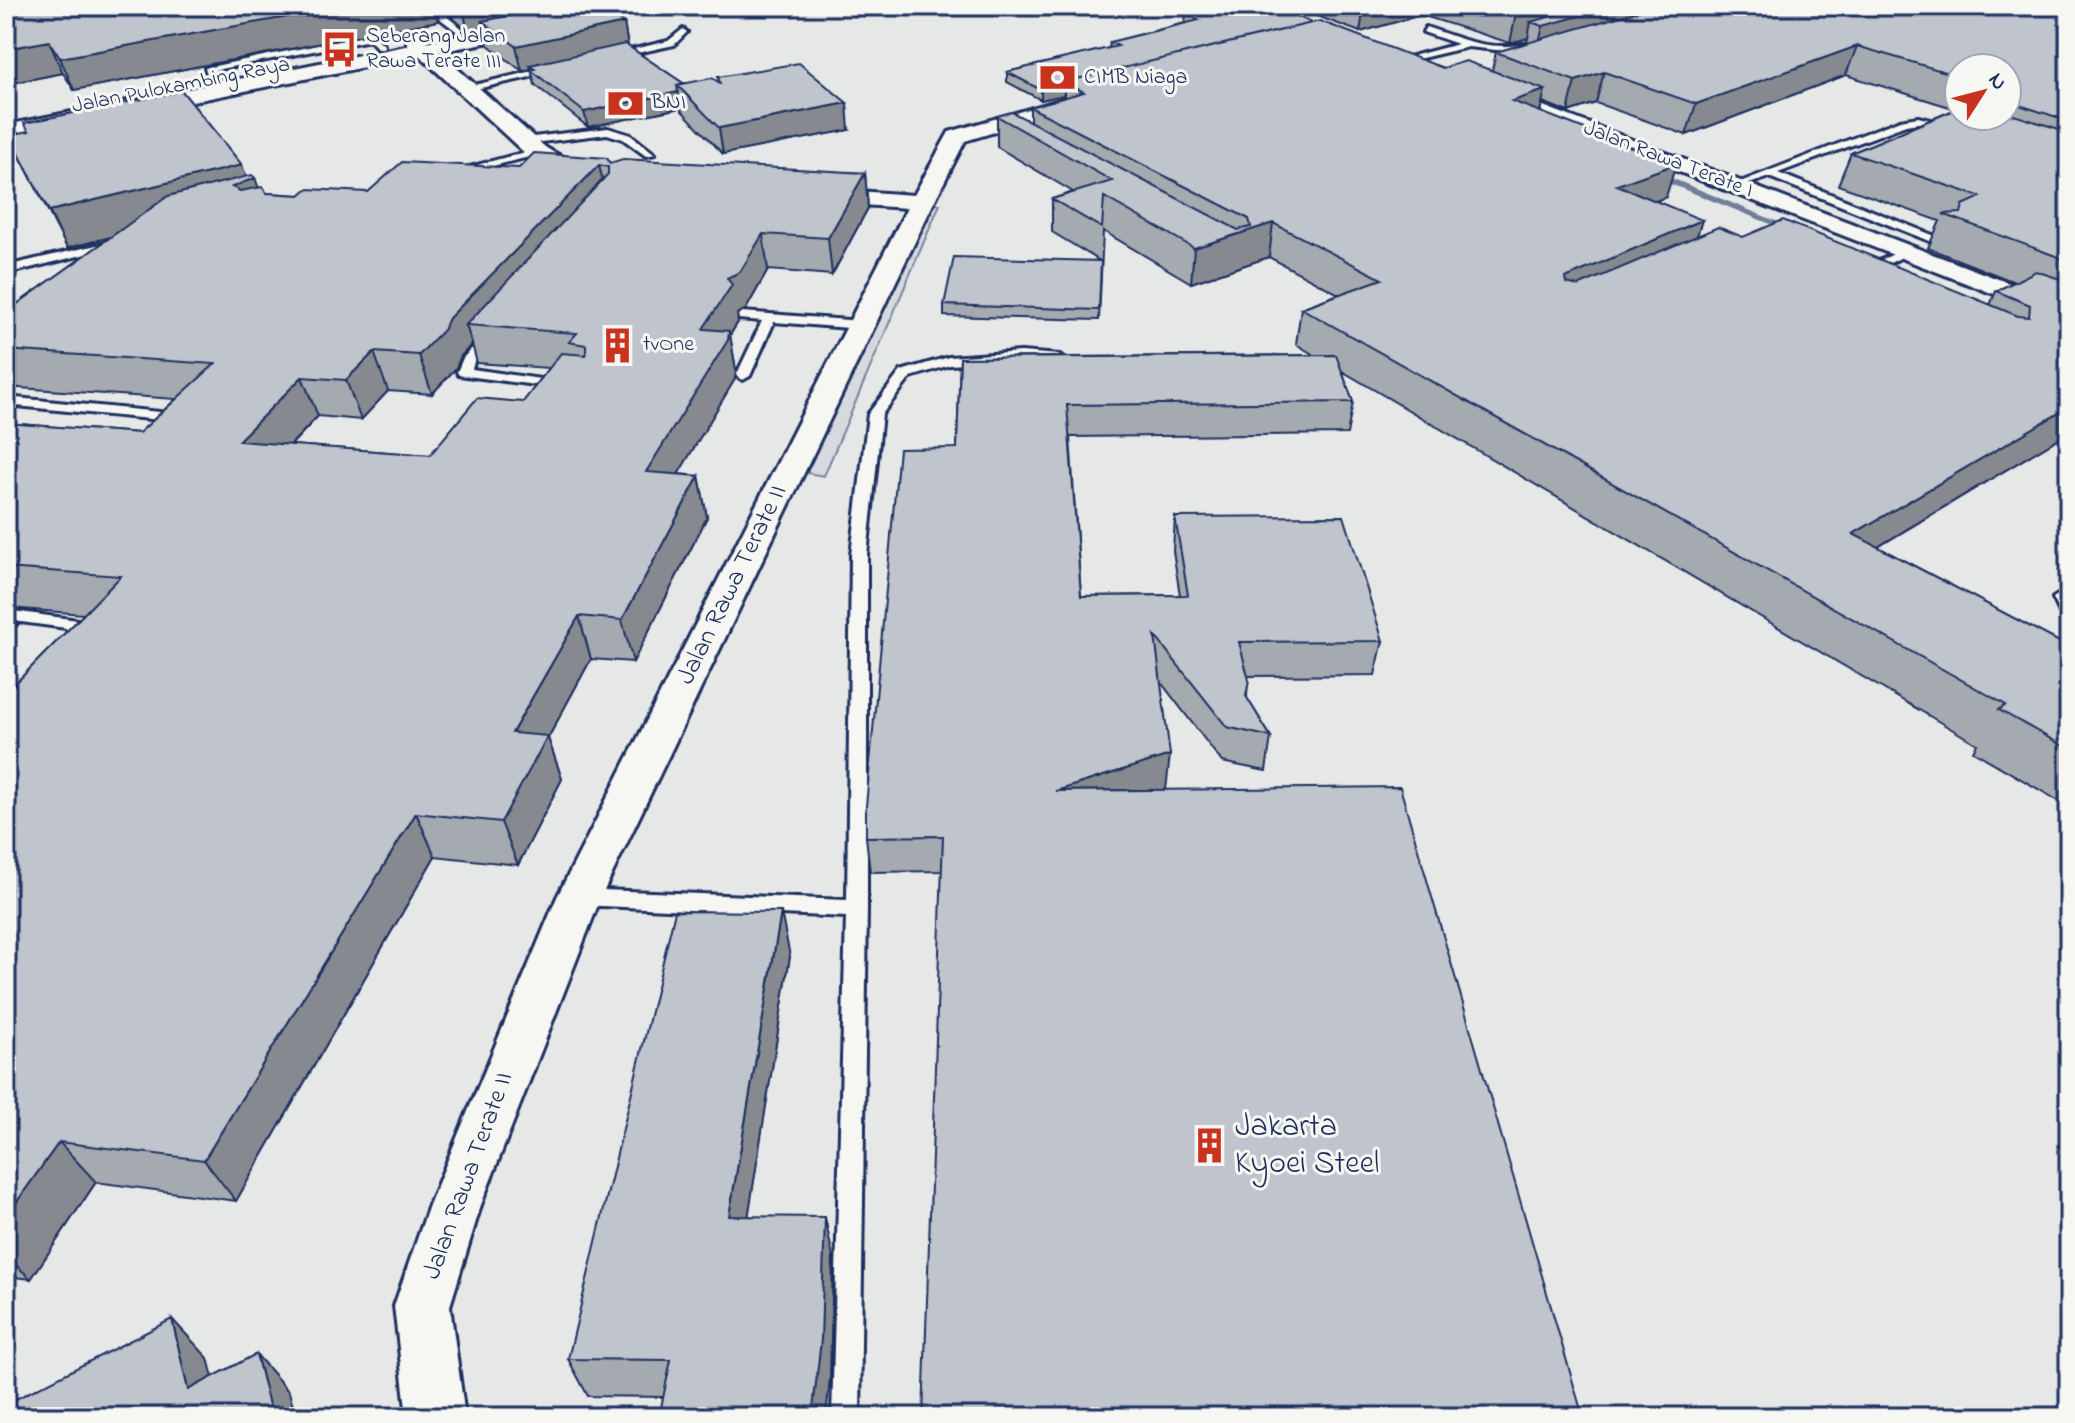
<svg xmlns="http://www.w3.org/2000/svg" width="2075" height="1423" font-family="'Indie Flower',sans-serif">
	<rect width="100%" height="100%" fill="#f6f6f2"/>
	<filter id="ink" filterUnits="userSpaceOnUse"><feTurbulence type="fractalNoise" baseFrequency=".0125" numOctaves="2"/><feDisplacementMap in="SourceGraphic" scale="16" xChannelSelector="R" yChannelSelector="G"/><feConvolveMatrix kernelMatrix="1 2 1 2 8 2 1 2 1" color-interpolation-filters="sRGB"/></filter>
	<g filter="url(#ink)">
		<path fill="#e6e7e7" fill-rule="evenodd" d="M 6,6 L 2069,6 L 2069,1417 L 6,1417 ZM 1959,68 L 2007,68 L 2007,116 L 1959,116 Z"/>
		<path fill="#d6d9dd" stroke="#78849e" stroke-width="2" d="M 922,202 L 940,204 L 824,476 L 789,470 Z"/>
		<g fill="none" stroke-linecap="round" stroke-linejoin="round">
			<path fill="#717e99" fill-rule="evenodd" d="M 1653,173 L 1659,173 L 1795,229 L 1788,231 L 1653,177 Z"/>
			<defs>
				<path id="lane" d="M 403,6 L 414,6 L 429,13 L 503,6 L 446,16 L 463,29 L 460,34 L 438,17 L 425,18 Z
					M 1426,27 C 1453,36 1478,47 1506,46 C 1516,46 1528,41 1536,45 L 1505,51 L 1468,47 L 1405,62 L 1405,58 L 1458,44 L 1423,32 Z
					M 683,29 L 687,32 L 674,45 L 614,58 L 609,55 L 668,41 Z
					M 372,34 L 384,45 L 384,49 L 378,49 L 370,40 L 215,70 L 219,80 L 214,83 L 209,80 L 205,68 Z
					M 554,66 L 557,71 L 467,91 L 462,88 Z
					M 1918,117 L 1957,126 L 1952,129 L 1918,123 L 1906,125 L 1778,173 L 1945,240 L 1945,244 L 1937,244 L 1769,177 L 1735,189 L 1730,186 L 1900,120 Z
					M 608,128 L 631,135 L 655,154 L 646,156 L 623,139 L 607,134 L 525,144 L 520,141 L 525,138 Z
					M 537,149 L 541,150 L 541,154 L 456,175 L 451,172 Z
					M 118,240 L 122,241 L 122,245 L 6,274 L 6,266 Z
					M 1902,250 L 1912,252 L 1866,275 L 1856,272 Z
					M 742,312 L 861,321 L 867,325 L 861,329 L 774,322 L 750,376 L 743,380 L 736,376 L 762,321 L 738,319 L 736,316 Z
					M 490,333 L 496,337 L 474,362 L 472,369 L 561,382 L 566,383 L 566,389 L 459,375 L 457,372 L 463,358 L 485,334 Z
					M 1021,352 L 1060,355 L 1067,359 L 1060,363 L 1021,360 L 950,365 L 911,377 L 882,414 L 867,555 L 867,909 L 860,1417 L 832,1417 L 846,917 L 579,905 L 572,903 L 569,897 L 572,891 L 579,889 L 847,900 L 851,555 L 868,414 L 901,371 L 949,357 Z
					M 6,397 L 160,412 L 167,416 L 160,420 L 6,405 Z
					M 2069,588 L 2069,620 L 2063,619 L 2053,598 Z
					M 6,610 L 78,620 L 86,636 L 78,647 L 66,647 L 63,643 L 69,635 L 66,628 L 6,620 Z"/>
				<path id="street" d="M 414,34 L 421,36 L 545,147 C 557,156 592,169 597,175 L 594,180 C 572,185 547,169 529,157 L 407,44 L 407,36 Z
					M 1493,87 L 2069,306 L 2069,323 L 1486,97 L 1483,93 L 1486,89 Z
					M 1081,94 L 1091,100 L 1088,104 L 965,141 L 934,202 L 601,897 L 481,1205 L 450,1306 L 465,1417 L 407,1417 L 394,1306 L 429,1205 L 557,897 L 907,208 L 815,202 L 803,195 L 815,188 L 914,195 L 949,132 Z"/>
				<path id="secondary" d="M 608,6 L 649,6 L 639,12 L 6,139 L 6,125 Z"/>
			</defs>
			<use href="#lane" stroke="#1b2f5e" stroke-width="6"/>
			<use href="#street" stroke="#1b2f5e" stroke-width="6"/>
			<use href="#secondary" stroke="#1b2f5e" stroke-width="6"/>
			<use href="#lane" fill="#f6f6f2" fill-rule="evenodd"/>
			<use href="#street" fill="#f6f6f2" fill-rule="evenodd"/>
			<use href="#secondary" fill="#f6f6f2" fill-rule="evenodd"/>
		</g>
		<path fill="#a5a9b0" stroke="#1b2f5e" stroke-width="2" fill-rule="evenodd" d="M 6,6 L 597,6 L 624,23 L 628,46 L 683,83 L 719,83 L 718,77 L 849,130 L 723,154 L 681,110 L 680,108 L 588,127 L 535,85 L 531,69 L 522,71 L 488,45 L 483,28 L 468,31 L 453,18 L 451,8 L 435,9 L 438,21 L 74,90 L 63,73 L 7,84 Z
			M 1290,6 L 2069,6 L 2069,432 L 1878,547 L 2069,647 L 2069,807 L 1973,751 L 1977,744 L 1342,371 L 1353,402 L 1347,434 L 1070,437 L 1081,596 L 1180,595 L 1173,551 L 1175,517 L 1383,641 L 1375,675 L 1248,676 L 1247,698 L 1271,737 L 1266,771 L 1222,762 L 1160,681 L 942,871 L 870,872 L 866,837 L 957,448 L 960,358 L 1314,355 L 1296,344 L 1301,308 L 1339,294 L 1269,257 L 1191,283 L 1103,231 L 1099,320 L 944,316 L 944,305 L 1100,261 L 1052,232 L 1052,199 L 1073,192 L 997,147 L 997,116 L 1030,121 L 1030,107 L 1064,98 L 1064,95 L 1041,100 L 1007,82 L 1007,72 L 1109,48 L 1110,42 L 1185,23 L 1186,14 L 1312,23 L 1443,68 L 1492,70 L 1496,52 L 1527,43 L 1528,38 L 1510,43 L 1421,15 L 1360,32 ZM 1959,68 L 2007,68 L 2007,116 L 1959,116 ZM 1846,75 L 1956,109 L 1851,153 L 1838,185 L 1940,221 L 1928,248 L 2015,282 L 1996,291 L 1990,305 L 1743,237 L 1697,236 L 1655,201 L 1666,197 L 1540,112 L 1543,102 L 1568,112 L 1596,103 L 1686,135 Z
			M 9,135 L 246,176 L 255,178 L 258,188 L 267,193 L 300,195 L 368,192 L 519,168 L 610,163 L 865,173 L 868,208 L 832,275 L 768,270 L 746,309 L 737,314 L 738,322 L 730,335 L 736,370 L 735,379 L 678,474 L 699,476 L 707,517 L 633,662 L 591,659 L 548,738 L 562,779 L 518,865 L 435,856 L 236,1201 L 96,1182 L 31,1279 L 6,1276 L 6,693 L 84,614 L 8,608 L 18,625 L 6,636 L 6,423 L 139,433 L 176,399 L 6,387 L 6,312 L 111,237 L 67,248 ZM 472,344 L 477,363 L 549,368 L 523,402 L 430,455 L 291,445 L 318,416 L 361,420 L 388,391 L 432,394 L 456,368 L 461,356 Z
			M 790,956 L 748,1216 L 833,1257 L 830,1378 L 663,1397 L 588,1396 L 568,1359 Z"/>
		<path fill="#868990" stroke="#1b2f5e" stroke-width="2" d="M 347,6 L 450,6 L 451,8 L 435,9 L 438,21 L 74,90 L 60,58 Z
			M 462,6 L 570,6 L 482,21 L 483,28 L 468,31 Z
			M 1364,6 L 1423,6 L 1421,15 L 1360,32 Z
			M 1549,6 L 1707,6 L 1536,55 L 1543,26 L 1531,22 L 1528,38 L 1510,43 L 1516,14 Z
			M 624,23 L 628,47 L 530,65 L 531,69 L 522,71 L 516,46 Z
			M 49,41 L 63,73 L 7,84 L 6,49 Z
			M 1857,46 L 1846,75 L 1686,135 L 1696,104 Z
			M 1604,72 L 1596,103 L 1568,112 L 1575,81 Z
			M 1064,85 L 1064,95 L 1041,100 L 1041,90 Z
			M 1545,90 L 1538,121 L 1512,101 Z
			M 678,92 L 680,108 L 588,127 L 584,112 Z
			M 847,103 L 849,130 L 723,154 L 719,128 Z
			M 1676,164 L 1666,197 L 1607,219 L 1617,185 Z
			M 242,165 L 248,181 L 255,178 L 268,213 L 239,205 L 67,248 L 49,211 Z
			M 599,165 L 607,200 L 466,325 L 472,344 L 461,356 L 456,368 L 432,394 L 419,355 L 449,318 Z
			M 865,173 L 868,208 L 832,275 L 828,238 Z
			M 1702,220 L 1691,255 L 1556,313 L 1565,278 Z
			M 1273,223 L 1269,257 L 1191,283 L 1194,248 Z
			M 763,234 L 768,270 L 746,309 L 737,314 L 738,322 L 730,335 L 736,370 L 735,379 L 655,513 L 646,472 L 703,329 L 727,278 Z
			M 374,352 L 388,391 L 361,420 L 346,380 Z
			M 302,377 L 318,416 L 256,481 L 238,441 Z
			M 2069,407 L 2069,432 L 1834,573 L 1853,534 Z
			M 699,476 L 707,517 L 633,662 L 622,620 Z
			M 6,606 L 18,625 L 6,636 Z
			M 579,616 L 591,659 L 548,738 L 562,779 L 518,865 L 501,822 L 512,733 Z
			M 1170,755 L 1166,790 L 1056,791 Z
			M 416,813 L 435,856 L 236,1201 L 204,1160 Z
			M 781,912 L 790,956 L 742,1256 L 729,1216 Z
			M 59,1142 L 96,1182 L 31,1279 L 6,1256 L 6,1217 Z
			M 825,1217 L 833,1257 L 830,1378 L 826,1417 L 812,1417 Z
			M 172,1319 L 208,1358 L 223,1417 L 188,1390 Z
			M 256,1354 L 289,1392 L 296,1417 L 272,1417 Z"/>
		<path fill="#c0c4cd" stroke="#1b2f5e" stroke-width="2" fill-rule="evenodd" d="M 6,6 L 347,6 L 60,58 L 49,41 L 6,49 Z
			M 561,6 L 597,6 L 624,23 L 516,46 L 482,21 Z
			M 1220,6 L 1275,6 L 1312,23 L 1064,82 L 1064,85 L 1041,90 L 1007,72 L 1118,46 L 1110,42 L 1199,20 L 1186,14 Z
			M 1488,6 L 1549,6 L 1516,14 Z
			M 1588,6 L 1616,6 L 1543,26 L 1531,22 Z
			M 1656,6 L 2069,6 L 2069,121 L 2007,101 L 2007,68 L 1959,68 L 1959,76 L 1857,46 L 1696,104 L 1604,72 L 1575,81 L 1496,52 Z
			M 1320,21 L 1443,68 L 1466,61 L 1545,90 L 1512,101 L 1676,164 L 1617,185 L 1702,220 L 1565,278 L 1566,283 L 1578,286 L 1718,227 L 1743,237 L 1783,220 L 2018,316 L 2029,317 L 2030,305 L 1996,291 L 2036,271 L 2069,282 L 2069,407 L 1853,534 L 2069,647 L 2069,749 L 1999,710 L 2006,705 L 1301,308 L 1382,279 L 1273,223 L 1194,248 L 1104,197 L 1102,228 L 1052,199 L 1112,181 L 997,116 L 1012,112 L 1238,230 L 1251,227 L 1249,219 L 1030,107 L 1084,92 L 1064,82 Z
			M 625,44 L 683,83 L 677,85 L 678,92 L 584,112 L 531,70 L 535,69 L 530,65 Z
			M 799,63 L 847,103 L 719,128 L 677,85 L 712,78 L 720,83 L 718,77 Z
			M 182,91 L 242,165 L 49,211 L 9,135 L 29,131 L 24,123 Z
			M 1959,108 L 1959,116 L 2007,116 L 2007,113 L 2069,132 L 2069,261 L 1943,214 L 1961,213 L 1963,205 L 1981,197 L 1851,153 Z
			M 534,153 L 607,158 L 610,163 L 623,159 L 865,173 L 828,238 L 763,234 L 740,272 L 727,278 L 732,285 L 703,329 L 729,331 L 728,340 L 646,472 L 699,476 L 622,620 L 579,616 L 512,733 L 548,736 L 501,822 L 416,813 L 204,1160 L 59,1142 L 6,1217 L 6,693 L 121,576 L 6,568 L 6,423 L 139,433 L 215,364 L 6,350 L 6,312 L 168,196 L 252,175 L 255,178 L 232,187 L 240,191 L 262,187 L 267,193 L 300,195 L 307,189 L 368,192 L 402,162 L 519,168 ZM 599,165 L 608,167 L 608,174 L 466,325 L 577,333 L 569,342 L 586,345 L 586,355 L 561,353 L 523,402 L 477,398 L 430,455 L 238,441 L 302,377 L 346,380 L 374,352 L 419,355 L 444,329 L 449,318 Z
			M 954,257 L 1101,261 L 1099,310 L 944,305 Z
			M 1336,355 L 1353,402 L 1067,405 L 1081,596 L 1188,595 L 1175,517 L 1344,516 L 1383,641 L 1239,642 L 1249,680 L 1246,696 L 1271,737 L 1227,727 L 1155,636 L 1170,755 L 1056,791 L 1400,787 L 1583,1417 L 923,1417 L 943,836 L 866,837 L 866,806 L 899,449 L 957,448 L 960,358 Z
			M 675,911 L 781,912 L 729,1216 L 825,1217 L 821,1340 L 812,1417 L 659,1417 L 671,1360 L 568,1359 Z
			M 172,1319 L 188,1390 L 256,1354 L 272,1417 L 6,1417 L 6,1404 Z"/>
	</g>
	<defs>
		<symbol id="bus-bare" viewBox="-9 -9 18 18"><path d="M-5-6H5V4H4V6H2V4H-2V6H-4V4H-5ZM-3.5-4V0h7V-4ZM-3.5 1.2v1.5H-2V1.2ZM2 1.2v1.5H3.5V1.2Z" fill="#c8321e" stroke="#f6f6f2" stroke-width="2.5" paint-order="stroke"/></symbol>
		<symbol id="bank-bare" viewBox="-9 -9 18 18"><path d="M-6-4H6V4H-6ZM0-2.3a2.3 2.3 0 1 0 0 4.6a2.3 2.3 0 1 0 0-4.6Z" fill="#c8321e" stroke="#f6f6f2" stroke-width="2.5" paint-order="stroke"/></symbol>
		<symbol id="building-bare" viewBox="-9 -9 18 18"><path d="M-4-6H4V6H1V3H-1V6H-4ZM-2.5-4.3h1.7v1.8h-1.7ZM.8-4.3h1.7v1.8H.8ZM-2.5-1h1.7V.8h-1.7ZM.8-1h1.7V.8H.8Z" fill="#c8321e" stroke="#f6f6f2" stroke-width="2.5" paint-order="stroke"/></symbol>
	</defs>
	<g fill-rule="evenodd">
		<use href="#bus-bare" x="314" y="24" width="51" height="51"/>
		<use href="#bank-bare" x="1032" y="52" width="51" height="51"/>
		<use href="#bank-bare" x="600" y="78" width="51" height="51"/>
		<use href="#building-bare" x="592" y="320" width="51" height="51"/>
		<use href="#building-bare" x="1184" y="1120" width="51" height="51"/>
	</g>
	<g text-anchor="middle" dominant-baseline="central" stroke-width="6" stroke-linejoin="round" paint-order="stroke">
		<g font-size="22" fill="#1b2f5e" stroke="#f6f6f2" text-anchor="start">
			<text x="366" y="37">Seberang Jalan<tspan x="366" dy="25">Rawa Terate III</tspan></text>
			<text x="1084" y="78">CIMB Niaga</text>
			<text x="651" y="103">BNI</text>
			<text x="643" y="345">tvOne</text>
		</g>
		<g font-size="22" fill="#1b2f5e" stroke="#f6f6f2">
			<text transform="translate(181 86) rotate(-11)">Jalan Pulokambing Raya</text>
			<text transform="translate(1668 160) rotate(21)">Jalan Rawa Terate I</text>
		</g>
		<g font-size="26" fill="#1b2f5e" stroke="#f6f6f2">
			<text transform="translate(733 585) rotate(-64)">Jalan Rawa Terate II</text>
			<text transform="translate(469 1176) rotate(-70)">Jalan Rawa Terate II</text>
		</g>
		<g font-size="32" fill="#1b2f5e" stroke="#f6f6f2" text-anchor="start">
			<text x="1235" y="1127">Jakarta<tspan x="1235" dy="37">Kyoei Steel</tspan></text>
		</g>
	</g>
	<rect width="2075" height="1423" fill="none" stroke="#f6f6f2" stroke-width="32"/>
	<rect x="16" y="16" width="2043" height="1391" fill="none" stroke="#1b2f5e" stroke-width="3" filter="url(#ink)"/>
	<g transform="translate(1983 92) rotate(54)"><circle r="38" fill="#f6f6f2" stroke="#9ea6b7" stroke-width="2"/>
	<path d="M0-6L14 30L0 20L-14 30Z" fill="#c8321e"/>
	<text y="-12" font-size="22" font-weight="bold" text-anchor="middle" fill="#1b2f5e">N</text>
	</g>
</svg>
